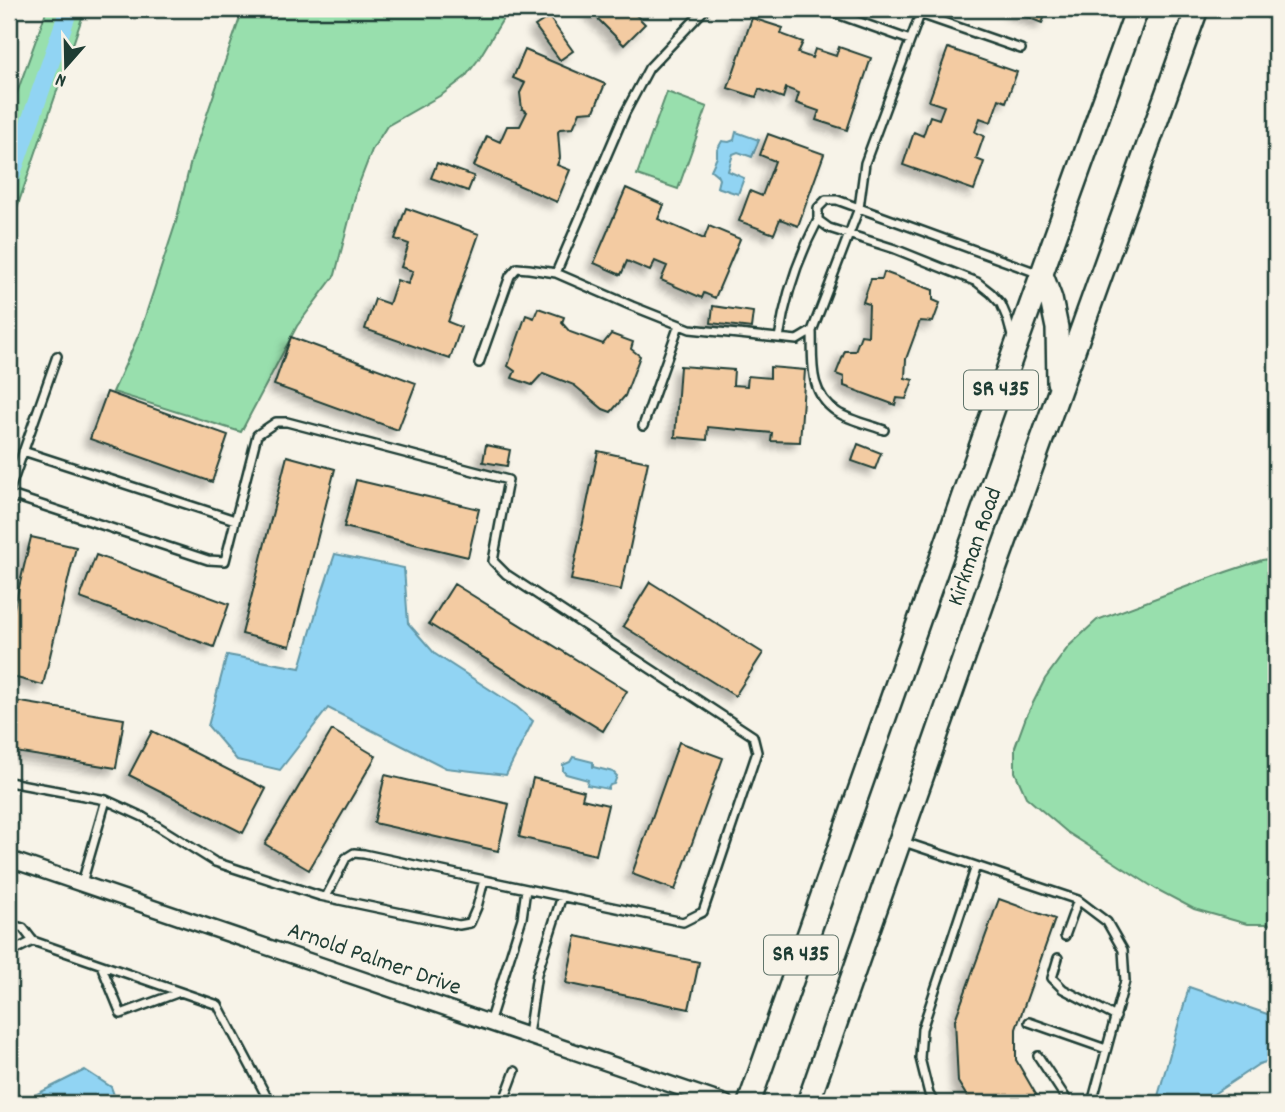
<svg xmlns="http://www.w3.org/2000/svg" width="1285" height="1112" font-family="Dekko,sans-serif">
	<defs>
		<filter id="shadow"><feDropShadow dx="-6" dy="6" stdDeviation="3.5" flood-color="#0004"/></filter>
	</defs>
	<rect width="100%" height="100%" fill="#f7f3e8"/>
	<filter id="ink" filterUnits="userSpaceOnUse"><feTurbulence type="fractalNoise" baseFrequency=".0143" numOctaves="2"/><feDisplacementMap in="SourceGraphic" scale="14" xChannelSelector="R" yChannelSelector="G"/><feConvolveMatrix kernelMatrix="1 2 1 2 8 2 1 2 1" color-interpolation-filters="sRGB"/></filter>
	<g filter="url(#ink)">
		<path fill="#98dfad" stroke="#5c8e70" stroke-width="2" d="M 47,9 L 85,9 L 9,231 L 9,115 Z
			M 243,9 L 509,9 L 478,60 L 465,77 L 443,94 L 387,126 L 372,150 L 357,189 L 335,275 L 297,326 L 241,432 L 113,392 L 140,332 L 176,222 L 191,161 Z
			M 667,92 L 707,107 L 678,189 L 637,175 Z
			M 1276,558 L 1276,922 L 1273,924 L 1247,924 L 1194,909 L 1156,889 L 1067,832 L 1026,797 L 1015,772 L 1015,747 L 1026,717 L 1045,679 L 1069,646 L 1097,620 L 1226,572 L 1262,560 Z"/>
		<path fill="#91d4f3" stroke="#6398a7" stroke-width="2" d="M 736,132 L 759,140 L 752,157 L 738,152 L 733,154 L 728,171 L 744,178 L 738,194 L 717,187 L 719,179 L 717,175 L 711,170 L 717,157 L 717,150 L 722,141 L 729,142 L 734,140 Z
			M 335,554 L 404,568 L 408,623 L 435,654 L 517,707 L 533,721 L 506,775 L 446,768 L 328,708 L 280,770 L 237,760 L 208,726 L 227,655 L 300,668 L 320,599 Z
			M 573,757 L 593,762 L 593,767 L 613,772 L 617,776 L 614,784 L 610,785 L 608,789 L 587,785 L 588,780 L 566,774 L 563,771 L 563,765 L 570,762 Z
			M 1189,987 L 1276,1017 L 1276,1059 L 1259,1064 L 1200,1103 L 1156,1103 Z
			M 85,1070 L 111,1087 L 117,1103 L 32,1103 L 35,1095 Z"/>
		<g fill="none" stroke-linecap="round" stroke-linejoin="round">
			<path stroke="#91d4f3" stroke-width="18" d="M 9,182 L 69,9"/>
		</g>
		<path fill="#f3cba2" stroke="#1f3d34" stroke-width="2" filter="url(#shadow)" d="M 588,9 L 636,9 L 633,12 L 645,24 L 624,45 Z
			M 1007,9 L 1048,9 L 1042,23 Z
			M 549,17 L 573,51 L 560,60 L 535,26 Z
			M 752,18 L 783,28 L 781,34 L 803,42 L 798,53 L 812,58 L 815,49 L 836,56 L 839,47 L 871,58 L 847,130 L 816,120 L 819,111 L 796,103 L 799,93 L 786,88 L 783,98 L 759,89 L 756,97 L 728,88 Z
			M 948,48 L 1017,72 L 1006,102 L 999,99 L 991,122 L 980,118 L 975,132 L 984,136 L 976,159 L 984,162 L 974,190 L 903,165 L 914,132 L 923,136 L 930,116 L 939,119 L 944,106 L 929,101 Z
			M 525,50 L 605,84 L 594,111 L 580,112 L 573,128 L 560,129 L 558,132 L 560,158 L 557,165 L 570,170 L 557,202 L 474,166 L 487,136 L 500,142 L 507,126 L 520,126 L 527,112 L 522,109 L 520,93 L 525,83 L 513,78 Z
			M 768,134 L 824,154 L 798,226 L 780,219 L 774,234 L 739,221 L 750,191 L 762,196 L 775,161 L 760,155 Z
			M 437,163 L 474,176 L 468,191 L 431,178 Z
			M 626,188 L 664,205 L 658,219 L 704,239 L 709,226 L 740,239 L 715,298 L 704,293 L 702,298 L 661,280 L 667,266 L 655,261 L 650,271 L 627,261 L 621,275 L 594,263 Z
			M 406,208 L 479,234 L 448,322 L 461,327 L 450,359 L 365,329 L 375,299 L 389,304 L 397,280 L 408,284 L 413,271 L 401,267 L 409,244 L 395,239 Z
			M 884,272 L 933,290 L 933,300 L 940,303 L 933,322 L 920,321 L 906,359 L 905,378 L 913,380 L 906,399 L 897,398 L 895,405 L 844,386 L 844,377 L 836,374 L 845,351 L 855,351 L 861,335 L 868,336 L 869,304 L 863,302 L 871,279 L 882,279 Z
			M 713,306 L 753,312 L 751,328 L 711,323 Z
			M 538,308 L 564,317 L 562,323 L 570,332 L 603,344 L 611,334 L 633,342 L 631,349 L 640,356 L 625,396 L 611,412 L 603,409 L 574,385 L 543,373 L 532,385 L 512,378 L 515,371 L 508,366 L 526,315 L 534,318 Z
			M 291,337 L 416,383 L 398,430 L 274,385 Z
			M 680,366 L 734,370 L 733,385 L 747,386 L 748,376 L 770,378 L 770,367 L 805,370 L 800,442 L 771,441 L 772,433 L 708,427 L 707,440 L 675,437 Z
			M 107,392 L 228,435 L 212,482 L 90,439 Z
			M 858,444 L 881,453 L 875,469 L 852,461 Z
			M 486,445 L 510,450 L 507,466 L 483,462 Z
			M 598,451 L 648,462 L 621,590 L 571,580 Z
			M 287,456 L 335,469 L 290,646 L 242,634 Z
			M 356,480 L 479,509 L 468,557 L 344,527 Z
			M 31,537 L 76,547 L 43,685 L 9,676 L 9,629 Z
			M 96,555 L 229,604 L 214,647 L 80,598 Z
			M 650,582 L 763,653 L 735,696 L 623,626 Z
			M 454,584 L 627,691 L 603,731 L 429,624 Z
			M 9,700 L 124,719 L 116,768 L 9,751 Z
			M 332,730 L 376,756 L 309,870 L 265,844 Z
			M 152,731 L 266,789 L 243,833 L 129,775 Z
			M 679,742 L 723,758 L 675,890 L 632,874 Z
			M 385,775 L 509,804 L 498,851 L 374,823 Z
			M 533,778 L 584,791 L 582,799 L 608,805 L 596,855 L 519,837 Z
			M 999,899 L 1055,919 L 1016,1029 L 1016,1060 L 1041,1103 L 971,1103 L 958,1082 L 955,1020 Z
			M 576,936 L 699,962 L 689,1009 L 566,983 Z"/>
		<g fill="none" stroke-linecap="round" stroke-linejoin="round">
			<defs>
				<path id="lane" d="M 823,9 L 910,40
					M 920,14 L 1021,49
					M 556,273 L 625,113 L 649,68 L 705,9
					M 812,331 C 813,362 808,393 837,412 C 849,420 870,425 884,430
					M 1012,336 L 1007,318 L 1001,304 L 991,293 L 977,282 L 895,249 L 829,228 L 818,220 L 818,208 L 826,200 L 837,200 L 1040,274
					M 779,338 C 785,297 799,256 818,220
					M 479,363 L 510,276 L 517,268 L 529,269 L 556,273 L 632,306 L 690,329 L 797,340 L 812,331 L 859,208 L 865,163 L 922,9
					M 643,426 L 679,325
					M 23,451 L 235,520
					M 9,492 L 57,356
					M 9,501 L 17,497 L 208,560 L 225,561 L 257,435 L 276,422 L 287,422 L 508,480 L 493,561 L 506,574 L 753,736 L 757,752 L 703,912 L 683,922 L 484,880 L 477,907 L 470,923 L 459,925 L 320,896 L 215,862 L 143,817 L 106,800 L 9,782
					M 904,842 L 1078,900 L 1107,922 L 1123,950 L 1125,981 L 1092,1103
					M 82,883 L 106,800
					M 326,897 L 346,858 L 354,853 L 364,854 L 484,880
					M 9,924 L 23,928 L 33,941 L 218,1005 L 270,1103
					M 1065,936 L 1078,900
					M 9,953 L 33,941
					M 1058,958 L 1052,978 L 1063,989 L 1116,1017
					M 101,965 L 121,1014 L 180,992
					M 1029,1022 L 1106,1049
					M 489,1023 L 522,918 L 526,889
					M 528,1035 L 537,974 L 562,896
					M 1038,1056 L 1069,1103
					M 503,1103 L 515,1071
					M 934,1103 L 929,1094 L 920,1058 L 922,1029 L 976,866"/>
				<path id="street" d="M 9,859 L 725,1103"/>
				<path id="primary" d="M 1042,275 L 1051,299 L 1057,328 L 1058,382
					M 749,1103 L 1014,351 L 1137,9
					M 808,1103 L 988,589 L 1197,9"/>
			</defs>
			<use href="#lane" stroke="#1f3d34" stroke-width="12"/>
			<use href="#street" stroke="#1f3d34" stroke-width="19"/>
			<use href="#primary" stroke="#1f3d34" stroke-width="26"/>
			<use href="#lane" stroke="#f7f3e8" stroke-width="7"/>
			<use href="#street" stroke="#f7f3e8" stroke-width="14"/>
			<use href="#primary" stroke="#f7f3e8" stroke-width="21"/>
		</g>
	</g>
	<g text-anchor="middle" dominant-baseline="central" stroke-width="6" stroke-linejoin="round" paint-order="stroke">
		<g fill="#f7f3e8" stroke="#60746a" stroke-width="2">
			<rect x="964" y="370.5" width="74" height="39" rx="5"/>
			<rect x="764" y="935.5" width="74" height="39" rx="5"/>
		</g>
		<g font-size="23" font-weight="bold" fill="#1f3d34">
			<text x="1001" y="390">SR 435</text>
			<text x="801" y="955">SR 435</text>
		</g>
		<g font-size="24" fill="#1f3d34" stroke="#f7f3e8">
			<text transform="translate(976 547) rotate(-71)">Kirkman Road</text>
			<text transform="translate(374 960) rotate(19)">Arnold Palmer Drive</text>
		</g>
	</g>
	<rect width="1285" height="1112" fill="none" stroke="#f7f3e8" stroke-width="35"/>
	<rect x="18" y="18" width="1250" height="1077" fill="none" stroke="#1f3d34" stroke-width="2.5" filter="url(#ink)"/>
	<g transform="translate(66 66) rotate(200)" stroke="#f7f3e8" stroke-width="5" paint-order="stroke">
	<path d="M0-5L12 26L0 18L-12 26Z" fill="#1f3d34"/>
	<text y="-10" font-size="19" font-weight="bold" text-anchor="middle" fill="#1f3d34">N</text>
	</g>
</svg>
